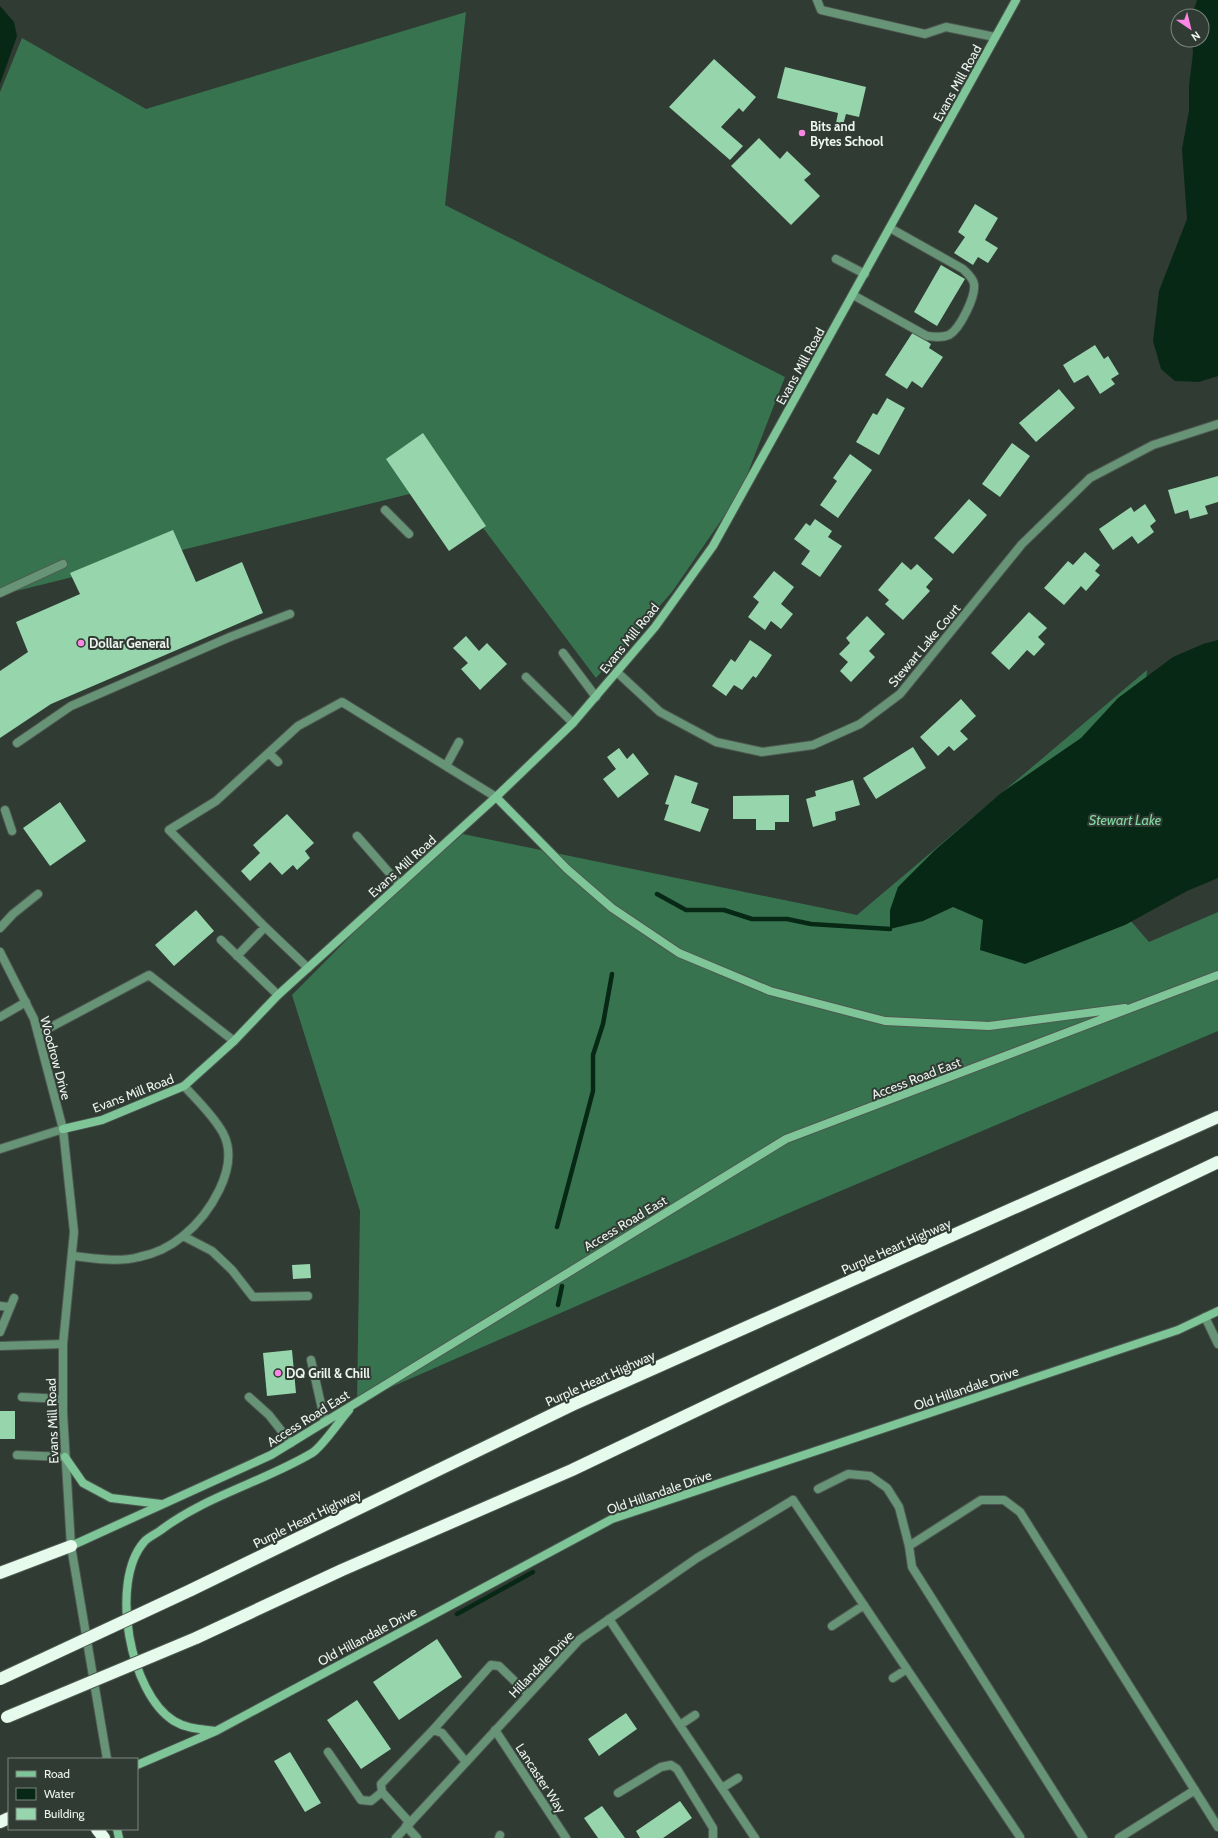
<svg xmlns="http://www.w3.org/2000/svg" width="1218" height="1838" font-family="Cabin,sans-serif">
	<rect width="100%" height="100%" fill="#303b33"/>
	<path fill="#38734f" d="M 466,12 L 445,205 L 785,377 L 740,493 L 672,592 L 596,678 L 450,484 L 0,595 L 0,92 L 22,38 L 146,109 Z
		M 1147,670 L 1139,791 L 1099,884 L 1149,942 L 1218,912 L 1218,1031 L 798,1209 L 357,1402 L 360,1211 L 292,995 L 391,895 L 463,834 L 857,915 Z"/>
	<path fill="#082816" d="M 1197,0 L 1218,0 L 1218,376 L 1199,382 L 1175,381 L 1161,369 L 1153,341 L 1159,291 L 1187,219 L 1182,149 L 1189,111 L 1189,86 L 1193,53 L 1192,40 L 1202,40 L 1202,16 L 1192,16 Z
		M 0,6 L 14,22 L 17,36 L 0,84 Z
		M 1218,640 L 1218,878 L 1187,891 L 1125,925 L 1025,964 L 980,950 L 983,920 L 953,907 L 923,921 L 890,929 L 890,910 L 898,887 L 935,850 L 1001,793 L 1081,738 L 1118,698 L 1173,657 L 1203,644 Z"/>
	<g fill="none" stroke-linecap="round" stroke-linejoin="round">
		<path stroke="#082816" stroke-width="4.5" d="M 657,894 L 686,910 L 724,910 L 752,919 L 787,919 L 811,924 L 890,929
			M 557,1227 L 593,1091 L 593,1055 L 603,1024 L 612,974
			M 558,1305 L 562,1286
			M 457,1614 L 533,1572"/>
	</g>
	<path fill="#97d5ac" d="M 714,59 L 756,97 L 743,112 L 739,108 L 721,127 L 743,146 L 730,160 L 669,107 Z
		M 785,67 L 866,87 L 859,117 L 846,114 L 843,125 L 836,123 L 838,113 L 777,98 Z
		M 759,138 L 780,159 L 787,151 L 811,174 L 804,180 L 820,196 L 791,225 L 731,166 Z
		M 975,204 L 998,218 L 985,240 L 998,248 L 988,263 L 978,257 L 973,265 L 954,253 L 965,237 L 958,232 Z
		M 941,265 L 965,279 L 937,326 L 914,312 Z
		M 913,332 L 931,344 L 929,348 L 943,357 L 922,388 L 912,381 L 907,389 L 885,375 Z
		M 1095,345 L 1104,359 L 1108,356 L 1119,374 L 1111,379 L 1115,384 L 1100,394 L 1088,375 L 1074,383 L 1063,365 Z
		M 1059,389 L 1075,408 L 1036,442 L 1019,423 Z
		M 887,398 L 905,408 L 879,455 L 856,442 L 873,413 L 877,415 Z
		M 423,433 L 486,526 L 449,551 L 386,459 Z
		M 1012,443 L 1030,456 L 1000,497 L 982,484 Z
		M 850,454 L 872,470 L 838,518 L 820,505 L 837,481 L 833,478 Z
		M 1218,476 L 1218,502 L 1205,506 L 1208,514 L 1190,519 L 1188,510 L 1175,514 L 1168,490 Z
		M 969,499 L 987,515 L 953,554 L 934,538 Z
		M 1145,504 L 1156,521 L 1150,526 L 1154,532 L 1138,544 L 1132,536 L 1113,550 L 1099,529 L 1131,507 L 1134,512 Z
		M 815,519 L 832,531 L 828,537 L 842,546 L 820,577 L 801,564 L 810,551 L 794,539 L 806,523 L 810,526 Z
		M 173,530 L 196,582 L 242,562 L 263,613 L 51,704 L 0,738 L 0,671 L 28,652 L 16,622 L 80,594 L 70,573 Z
		M 1085,552 L 1100,565 L 1095,571 L 1100,575 L 1086,591 L 1081,586 L 1064,605 L 1044,588 L 1068,561 L 1073,565 Z
		M 902,562 L 911,570 L 917,564 L 933,579 L 926,587 L 930,591 L 903,620 L 885,604 L 889,600 L 878,590 Z
		M 774,571 L 794,587 L 781,604 L 793,614 L 781,629 L 771,621 L 765,630 L 748,617 L 759,602 L 753,597 Z
		M 1029,612 L 1047,628 L 1038,637 L 1045,644 L 1034,656 L 1027,650 L 1009,670 L 991,653 Z
		M 867,616 L 885,634 L 869,651 L 875,657 L 851,682 L 840,671 L 848,662 L 839,654 L 850,643 L 846,638 Z
		M 466,636 L 479,651 L 487,643 L 507,664 L 480,690 L 461,669 L 468,663 L 453,648 Z
		M 750,640 L 772,655 L 756,678 L 753,676 L 742,690 L 734,685 L 726,696 L 712,686 L 731,659 L 735,662 Z
		M 961,699 L 976,716 L 960,731 L 968,739 L 954,751 L 949,746 L 938,756 L 920,737 Z
		M 913,747 L 926,768 L 876,799 L 863,778 Z
		M 619,748 L 627,759 L 633,753 L 649,774 L 618,798 L 603,779 L 616,769 L 607,757 Z
		M 675,775 L 698,783 L 691,803 L 709,809 L 700,832 L 664,820 L 669,805 L 665,804 Z
		M 853,780 L 860,805 L 835,812 L 836,820 L 813,827 L 806,799 L 816,796 L 815,791 Z
		M 789,795 L 789,822 L 775,822 L 775,830 L 756,830 L 756,819 L 733,819 L 733,796 Z
		M 60,802 L 86,841 L 50,866 L 23,828 Z
		M 287,814 L 314,843 L 305,851 L 310,858 L 297,870 L 293,865 L 282,875 L 270,862 L 250,881 L 241,871 L 260,853 L 253,845 Z
		M 196,910 L 214,931 L 174,966 L 155,945 Z
		M 310,1264 L 311,1278 L 293,1279 L 292,1265 Z
		M 292,1350 L 296,1393 L 267,1396 L 263,1353 Z
		M 0,1411 L 15,1411 L 15,1439 L 0,1439 Z
		M 437,1639 L 462,1677 L 399,1720 L 373,1682 Z
		M 357,1700 L 391,1749 L 361,1769 L 327,1720 Z
		M 626,1713 L 637,1729 L 599,1756 L 588,1739 Z
		M 290,1752 L 321,1803 L 305,1812 L 274,1761 Z
		M 680,1801 L 692,1818 L 663,1838 L 640,1838 L 636,1831 Z
		M 602,1806 L 625,1838 L 598,1838 L 584,1818 Z"/>
	<g fill="none" stroke-linecap="round" stroke-linejoin="round">
		<defs>
			<path id="service" d="M 817,0 L 821,10 L 925,34 L 946,27 L 995,37
				M 836,259 L 865,274
				M 853,295 L 927,336 C 935,337 942,338 949,335 C 960,329 976,296 974,284 C 973,278 967,273 963,269 L 890,228
				M 385,510 L 409,534
				M 0,593 L 63,564
				M 563,653 L 596,697
				M 526,677 L 573,723
				M 17,743 L 71,706 L 230,637 L 290,614
				M 269,753 L 278,762
				M 446,766 L 459,742
				M 5,810 L 12,831
				M 357,836 L 399,884
				M 265,927 L 169,830 L 216,801 L 298,726 L 342,702 L 496,797
				M 0,928 L 13,914 L 38,894
				M 221,940 L 278,995
				M 237,956 L 265,927 L 308,968
				M 0,1017 L 26,1002
				M 38,1034 L 149,975 L 234,1041
				M 183,1236 L 212,1251 L 232,1270 L 253,1297 L 308,1296
				M 72,1256 C 94,1258 117,1263 139,1257 C 154,1254 171,1246 183,1236 C 209,1215 241,1167 223,1133 C 213,1115 197,1100 184,1086
				M 0,1306 L 10,1307
				M 1205,1317 L 1218,1344
				M 0,1332 L 14,1298
				M 311,1360 L 325,1422
				M 22,1397 L 63,1399
				M 249,1397 L 269,1415 L 291,1443
				M 17,1455 L 65,1457
				M 818,1489 L 848,1474 L 870,1476 L 887,1488 L 899,1507 L 909,1546
				M 793,1500 L 1020,1837
				M 609,1619 L 755,1838
				M 832,1626 L 864,1605
				M 893,1678 L 907,1669
				M 680,1725 L 695,1715
				M 433,1730 L 491,1665 L 499,1666 L 528,1694
				M 328,1752 L 361,1800 L 371,1801 L 382,1792
				M 722,1788 L 738,1778
				M 410,1823 L 382,1792 L 381,1784 L 433,1730 L 442,1733 L 466,1762
				M 406,1826 L 417,1838
				M 499,1838 L 500,1835
				M 1083,1838 L 912,1567 L 909,1546 L 981,1500 L 1004,1500 L 1020,1512 L 1218,1827
				M 1119,1838 L 1195,1790"/>
			<path id="minor" d="M 618,673 L 660,712 L 716,742 L 762,752 L 813,745 L 860,724 L 900,694 L 1022,544 L 1090,478 L 1153,445 L 1218,424
				M 0,1346 L 63,1344
				M 495,1730 L 566,1838
				M 618,1793 L 661,1767 L 671,1765 L 677,1769 L 713,1828 L 713,1838
				M 396,1838 L 579,1640 L 697,1558 L 793,1500"/>
			<path id="tertiary" d="M 0,952 L 34,1019 L 63,1129 L 74,1232 L 63,1344 L 63,1413 L 71,1546 L 107,1759
				M 0,1149 L 63,1129"/>
			<path id="secondary" d="M 496,797 L 567,869 L 612,908 L 679,953 L 770,991 L 885,1021 L 989,1026 L 1125,1008
				M 63,1129 L 102,1120 L 184,1086 L 234,1041 L 278,995 L 496,797 L 573,723 L 655,627 L 713,546 L 1016,0
				M 65,1457 L 83,1483 L 111,1498 L 161,1504
				M 71,1546 L 271,1455 L 786,1139 L 1218,975
				M 215,1731 C 201,1729 187,1729 174,1721 C 130,1694 109,1582 144,1542 C 148,1537 156,1534 161,1530 C 206,1496 263,1482 312,1453 C 322,1447 340,1420 349,1410
				M 137,1765 L 216,1731 L 612,1519 L 1178,1330 L 1218,1311
				M 117,1829 L 119,1838"/>
			<path id="motorway" d="M 0,1573 L 71,1546
				M 191,1590 L 572,1405 L 1218,1117
				M 196,1638 L 342,1570 L 572,1470 L 1218,1162
				M 0,1822 L 9,1818
				M 97,1829 L 104,1838"/>
		</defs>
		<use href="#service" stroke="#4e5951" stroke-width="10"/>
		<use href="#minor" stroke="#4e5951" stroke-width="10"/>
		<use href="#tertiary" stroke="#4e5951" stroke-width="10"/>
		<use href="#secondary" stroke="#4e5951" stroke-width="10"/>
		<use href="#motorway" stroke="#4e5951" stroke-width="14"/>
		<use href="#service" stroke="#679376" stroke-width="8"/>
		<use href="#minor" stroke="#679376" stroke-width="8"/>
		<use href="#tertiary" stroke="#679376" stroke-width="8"/>
		<use href="#secondary" stroke="#7ec698" stroke-width="8"/>
		<use href="#motorway" stroke="#e6fbec" stroke-width="12"/>
		<defs>
			<path id="motorway-bridge" d="M 0,1679 L 191,1590
				M 7,1717 L 196,1638"/>
		</defs>
		<use href="#motorway-bridge" stroke="#4e5951" stroke-width="14" stroke-linecap="butt"/>
		<use href="#motorway-bridge" stroke="#e6fbec" stroke-width="12"/>
	</g>
	<g fill="#fb86e4" stroke="#303b33" stroke-width="1.5">
		<circle cx="802" cy="133" r="4"/>
		<circle cx="81" cy="643" r="4"/>
		<circle cx="278" cy="1373" r="4"/>
	</g>
	<g text-anchor="middle" dominant-baseline="central" stroke-width="4" stroke-linejoin="round" paint-order="stroke">
		<g font-size="13" fill="#edf4ef" stroke="#303b33">
			<text transform="translate(957 83) rotate(-61)">Evans Mill Road</text>
			<text transform="translate(800 366) rotate(-61)">Evans Mill Road</text>
			<text transform="translate(629 638) rotate(-51)">Evans Mill Road</text>
			<text transform="translate(924 645) rotate(-50)">Stewart Lake Court</text>
			<text transform="translate(402 866) rotate(-42)">Evans Mill Road</text>
			<text transform="translate(56 1058) rotate(75)">Woodrow Drive</text>
			<text transform="translate(916 1078) rotate(-21)">Access Road East</text>
			<text transform="translate(133 1093) rotate(-21)">Evans Mill Road</text>
			<text transform="translate(625 1223) rotate(-31)">Access Road East</text>
			<text transform="translate(896 1246) rotate(-24)">Purple Heart Highway</text>
			<text transform="translate(600 1378) rotate(-24)">Purple Heart Highway</text>
			<text transform="translate(966 1388) rotate(-19)">Old Hillandale Drive</text>
			<text transform="translate(308 1418) rotate(-32)">Access Road East</text>
			<text transform="translate(52 1421) rotate(-92)">Evans Mill Road</text>
			<text transform="translate(659 1492) rotate(-19)">Old Hillandale Drive</text>
			<text transform="translate(307 1518) rotate(-26)">Purple Heart Highway</text>
			<text transform="translate(367 1636) rotate(-28)">Old Hillandale Drive</text>
			<text transform="translate(541 1664) rotate(-46)">Hillandale Drive</text>
			<text transform="translate(541 1778) rotate(57)">Lancaster Way</text>
		</g>
		<g font-size="13" font-weight="bold" fill="#edf4ef" stroke="#303b33" text-anchor="start">
			<text x="810" y="126">Bits and<tspan x="810" dy="15">Bytes School</tspan></text>
			<text x="89" y="643">Dollar General</text>
			<text x="286" y="1373">DQ Grill &amp; Chill</text>
		</g>
		<g font-size="14" font-style="italic" fill="#81d7a0" stroke="#303b33">
			<text x="1125" y="820">Stewart Lake</text>
		</g>
	</g>
	<rect x="8" y="1758" width="130" height="72" fill="#303b33" stroke="#7c857e"/>
	<rect x="16" y="1771" width="20" height="6" fill="#7ec698" stroke="#7c857e"/>
	<text x="44" y="1778" font-size="12" fill="#edf4ef">Road</text>
	<rect x="16" y="1788" width="20" height="12" fill="#082816" stroke="#7c857e"/>
	<text x="44" y="1798" font-size="12" fill="#edf4ef">Water</text>
	<rect x="16" y="1808" width="20" height="12" fill="#97d5ac" stroke="#7c857e"/>
	<text x="44" y="1818" font-size="12" fill="#edf4ef">Building</text>
	<g transform="translate(1190 28) rotate(145)"><circle r="19" fill="#303b33" stroke="#7c857e"/>
	<path d="M0-3L7 15L0 10L-7 15Z" fill="#fb86e4"/>
	<text y="-6" font-size="11" font-weight="bold" text-anchor="middle" fill="#edf4ef">N</text>
	</g>
</svg>
